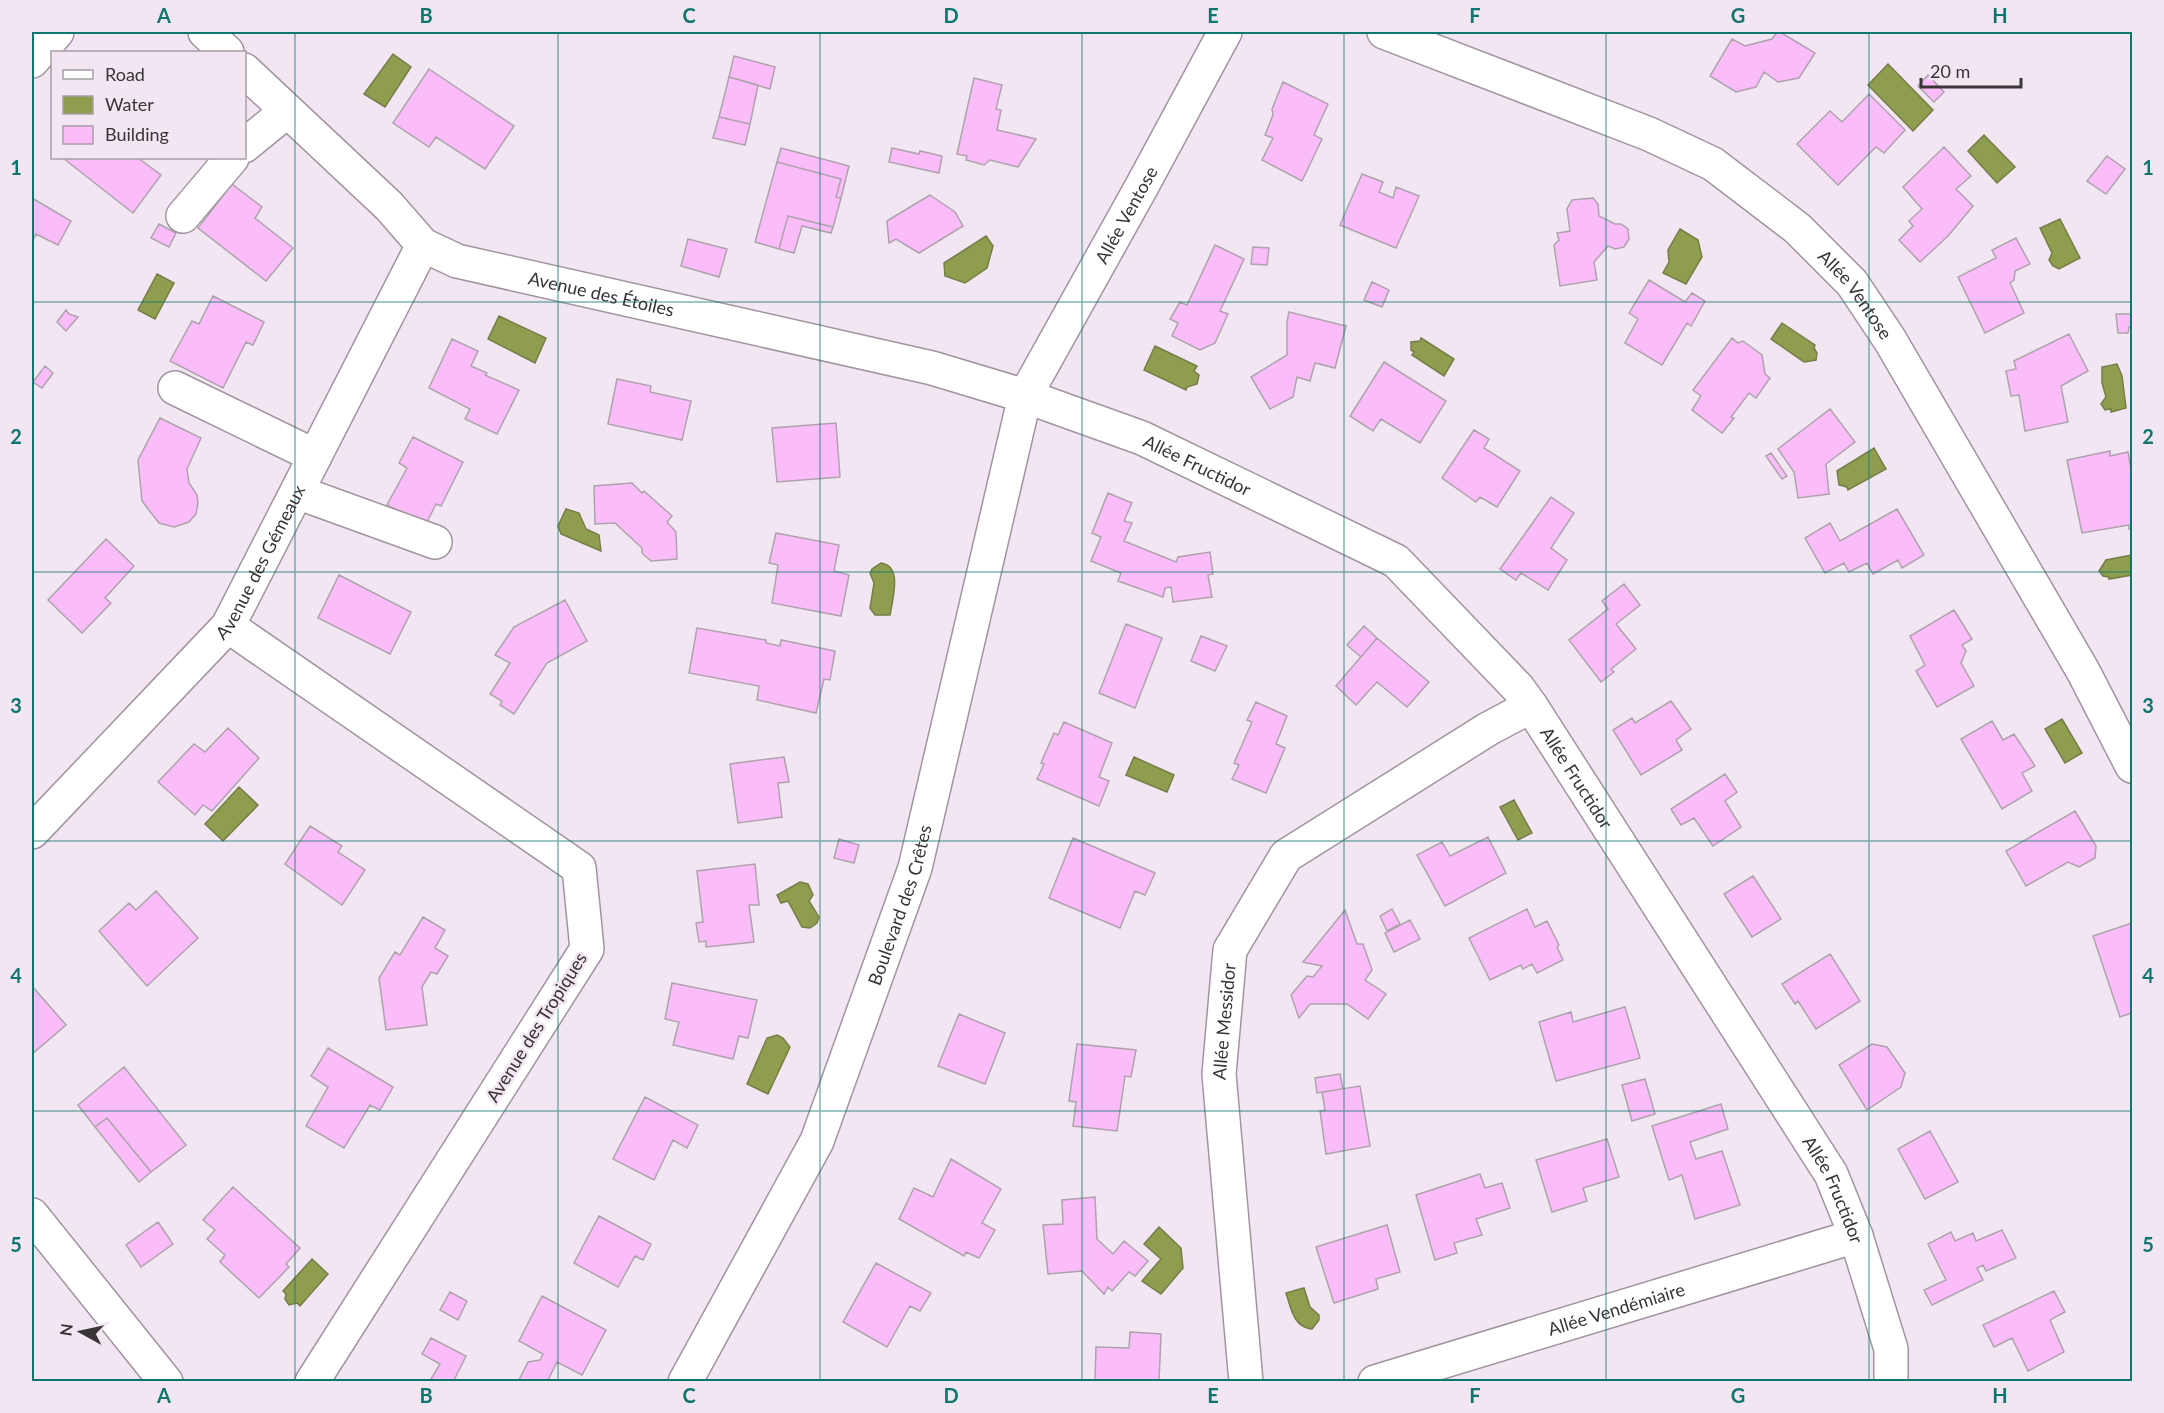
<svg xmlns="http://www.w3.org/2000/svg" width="2164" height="1413" font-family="Lato,sans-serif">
	<rect width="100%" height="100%" fill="#f1e6f1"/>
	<path fill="#8f9d4e" stroke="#757e47" stroke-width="1.5" d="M 393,54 L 411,67 L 385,107 L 364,94 Z
		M 1888,64 L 1933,110 L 1913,131 L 1868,85 Z
		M 1984,135 L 2015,167 L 1997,183 L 1968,151 Z
		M 2060,219 L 2080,258 L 2059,269 L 2053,266 L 2049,260 L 2052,253 L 2040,228 Z
		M 1680,229 L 1698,240 L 1702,257 L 1686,284 L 1663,273 L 1669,262 L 1668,250 Z
		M 986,236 L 993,246 L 987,268 L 965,283 L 945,276 L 944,263 Z
		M 157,274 L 174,283 L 155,319 L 138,310 Z
		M 499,316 L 546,338 L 535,363 L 488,339 Z
		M 1782,323 L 1815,345 L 1814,348 L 1817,353 L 1816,360 L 1804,362 L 1771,339 Z
		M 1421,338 L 1454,359 L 1444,376 L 1412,355 L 1414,352 L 1411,350 L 1411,342 L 1420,341 Z
		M 1155,346 L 1197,366 L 1194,371 L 1199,375 L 1197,384 L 1187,387 L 1186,390 L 1144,370 Z
		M 2117,364 L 2122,376 L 2126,408 L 2111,412 L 2111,409 L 2105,410 L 2101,404 L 2106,397 L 2102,383 L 2102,367 Z
		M 1874,448 L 1886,469 L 1848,490 L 1847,487 L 1839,485 L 1837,471 Z
		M 566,509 L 579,513 L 586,529 L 599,535 L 601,551 L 561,534 L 558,526 Z
		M 2132,555 L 2132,575 L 2109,579 L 2109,577 L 2103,576 L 2099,571 L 2106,560 Z
		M 881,563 C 902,566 893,596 891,610 L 890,615 L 875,615 L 870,608 L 874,583 L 870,573 L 872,569 Z
		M 2062,719 L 2082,753 L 2065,763 L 2045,729 Z
		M 1134,757 L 1174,775 L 1167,792 L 1126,775 Z
		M 239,787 L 258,805 L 223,841 L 205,824 Z
		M 1514,800 L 1532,833 L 1518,840 L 1500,807 Z
		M 800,882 L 808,884 L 813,895 L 809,901 L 819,917 L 817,923 L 810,928 L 802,927 L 788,901 L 781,903 L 777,895 Z
		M 777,1035 L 783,1038 L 790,1047 L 768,1094 L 747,1084 L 767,1038 Z
		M 1159,1227 L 1181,1248 L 1183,1268 L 1161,1294 L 1142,1281 L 1161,1259 L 1144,1244 Z
		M 312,1259 L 328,1274 L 300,1306 L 297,1303 L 289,1305 L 285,1299 L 286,1294 L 283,1291 Z
		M 1304,1288 L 1310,1307 L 1319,1315 L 1319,1320 L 1312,1329 C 1293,1327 1291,1308 1286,1293 Z"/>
	<path fill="#fbbdfa" stroke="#aea3ad" stroke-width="1.5" d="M 1777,32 L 1780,32 L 1815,53 L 1799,78 L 1778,82 L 1764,72 L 1756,87 L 1736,92 L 1710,76 L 1732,39 L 1745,46 L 1772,39 Z
		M 734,56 L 775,67 L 770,89 L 729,77 Z
		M 429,69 L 514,126 L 485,169 L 436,137 L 429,147 L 393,123 Z
		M 1928,75 L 1944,92 L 1934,102 L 1918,86 Z
		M 729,77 L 758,85 L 750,124 L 719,117 Z
		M 974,78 L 1002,85 L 996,109 L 1001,110 L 997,130 L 1036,139 L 1018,167 L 990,160 L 984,165 L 966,160 L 967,156 L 957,154 Z
		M 1283,82 L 1328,104 L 1314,135 L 1322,139 L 1302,181 L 1262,160 L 1273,138 L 1265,135 L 1273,115 L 1272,109 Z
		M 1869,94 L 1905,130 L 1884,153 L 1876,147 L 1838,185 L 1797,144 L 1830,111 L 1842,122 Z
		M 719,117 L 750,124 L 745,145 L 713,138 Z
		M 1944,147 L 1971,176 L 1956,189 L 1973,206 L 1948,236 L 1920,262 L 1899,240 L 1913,226 L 1909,221 L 1922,209 L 1903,187 Z
		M 781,148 L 849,166 L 841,198 L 836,197 L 841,179 L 777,162 Z
		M 892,148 L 919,154 L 920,151 L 942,156 L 939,173 L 889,162 Z
		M 2107,156 L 2125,169 L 2106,194 L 2087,181 Z
		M 63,158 L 138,158 L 161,175 L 133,213 Z
		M 777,162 L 841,179 L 836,197 L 841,198 L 833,227 L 788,216 L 779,249 L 755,242 Z
		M 1362,174 L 1383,182 L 1379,192 L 1393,198 L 1396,187 L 1419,196 L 1396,248 L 1340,225 Z
		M 232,184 L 262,207 L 255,218 L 293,248 L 266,281 L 198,228 Z
		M 930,195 L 955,212 L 963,226 L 919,253 L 896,239 L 889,243 L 887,221 Z
		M 32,198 L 71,221 L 58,245 L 36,234 L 32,242 Z
		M 1593,198 L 1598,204 L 1599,216 L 1615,224 L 1621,224 L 1628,229 L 1629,239 L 1624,247 L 1615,249 L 1608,246 L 1594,262 L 1597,280 L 1560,286 L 1554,245 L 1559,240 L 1557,233 L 1570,231 L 1567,209 L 1572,200 Z
		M 788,216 L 833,227 L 831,233 L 802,226 L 794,253 L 779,249 Z
		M 159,224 L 176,233 L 169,247 L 151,238 Z
		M 2016,238 L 2030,264 L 2015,271 L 2014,280 L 2010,283 L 2024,313 L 1985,333 L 1958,277 L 1996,258 L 1992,250 Z
		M 688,239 L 727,249 L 719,277 L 681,266 Z
		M 1215,245 L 1244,259 L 1220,311 L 1228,314 L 1215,343 L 1200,350 L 1172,336 L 1178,323 L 1170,319 L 1180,302 L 1187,305 Z
		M 1253,247 L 1269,248 L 1267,265 L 1251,264 Z
		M 1649,280 L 1685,302 L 1692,293 L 1705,301 L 1691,326 L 1687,323 L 1662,365 L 1625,343 L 1638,319 L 1629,313 Z
		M 1372,282 L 1389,290 L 1382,307 L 1364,300 Z
		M 213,296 L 264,322 L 253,345 L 246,342 L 223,388 L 170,361 L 192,321 L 199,324 Z
		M 66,310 L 69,314 L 78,317 L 66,331 L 57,322 Z
		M 1289,312 L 1346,326 L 1335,368 L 1315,363 L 1310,381 L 1297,377 L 1293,397 L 1270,409 L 1251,377 L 1287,355 L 1287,322 Z
		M 2116,314 L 2132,314 L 2132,327 L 2129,327 L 2128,333 L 2118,333 Z
		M 2069,334 L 2088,371 L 2061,386 L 2068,422 L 2025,431 L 2019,395 L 2011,396 L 2006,371 L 2016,369 L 2014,361 Z
		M 1732,338 L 1738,343 L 1743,341 L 1762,355 L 1765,374 L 1770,378 L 1756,398 L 1749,393 L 1731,417 L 1734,418 L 1722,433 L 1692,410 L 1701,396 L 1693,390 Z
		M 452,339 L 478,351 L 471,366 L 487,373 L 485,375 L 519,390 L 497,434 L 465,419 L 470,409 L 429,388 Z
		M 1384,362 L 1446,401 L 1420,443 L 1381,419 L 1373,431 L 1350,416 Z
		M 45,366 L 53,373 L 42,388 L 33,382 Z
		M 617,379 L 651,386 L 650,392 L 691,401 L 682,440 L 608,424 Z
		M 1830,409 L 1855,442 L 1826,464 L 1829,494 L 1798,498 L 1794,472 L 1778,449 Z
		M 160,418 L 201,438 L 187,469 L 189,483 L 197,495 L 198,503 L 196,514 L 189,522 L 174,527 L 159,523 L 142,501 L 138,460 Z
		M 836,423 L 840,477 L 777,482 L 772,428 Z
		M 1474,430 L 1489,439 L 1484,448 L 1520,471 L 1497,507 L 1480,497 L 1476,502 L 1442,478 Z
		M 413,437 L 463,462 L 441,506 L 436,504 L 426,524 L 387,505 L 407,468 L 399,463 Z
		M 2110,451 L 2110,456 L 2128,452 L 2132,477 L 2132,529 L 2129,529 L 2129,525 L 2082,533 L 2067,460 Z
		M 1771,453 L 1787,476 L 1782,479 L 1766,456 Z
		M 632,483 L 642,493 L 644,491 L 672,516 L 667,522 L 676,532 L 677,559 L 651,561 L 642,553 L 642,548 L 615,523 L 595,524 L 594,486 Z
		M 1108,493 L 1132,503 L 1124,521 L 1132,523 L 1124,541 L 1176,562 L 1178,557 L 1210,552 L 1213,574 L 1208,575 L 1212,597 L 1173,602 L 1171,587 L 1165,588 L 1163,597 L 1118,581 L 1121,573 L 1091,561 L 1101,537 L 1092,533 Z
		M 1551,497 L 1574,513 L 1551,548 L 1567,560 L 1548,590 L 1521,573 L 1516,580 L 1500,569 Z
		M 1897,509 L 1924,555 L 1902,568 L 1898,560 L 1873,574 L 1867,563 L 1849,572 L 1844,563 L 1825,573 L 1805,538 L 1830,523 L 1840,541 Z
		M 776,533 L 839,545 L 834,571 L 849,575 L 841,616 L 772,603 L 778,565 L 769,563 Z
		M 106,539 L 134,566 L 105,598 L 111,603 L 82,633 L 48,600 Z
		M 339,575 L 411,612 L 390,654 L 318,618 Z
		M 1624,584 L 1640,605 L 1616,624 L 1636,649 L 1611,669 L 1614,672 L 1601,682 L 1569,640 L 1608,609 L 1602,601 Z
		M 565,600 L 587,641 L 547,663 L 514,714 L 500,705 L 502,701 L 490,694 L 510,663 L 495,655 L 514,627 Z
		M 1954,610 L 1972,639 L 1962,645 L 1966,651 L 1961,663 L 1974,686 L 1937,707 L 1916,671 L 1925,665 L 1910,636 Z
		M 1126,624 L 1162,638 L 1135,708 L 1099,693 Z
		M 1364,626 L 1377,638 L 1361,657 L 1347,645 Z
		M 697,628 L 766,640 L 766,643 L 780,646 L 781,640 L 835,651 L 830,680 L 824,679 L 816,713 L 757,700 L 759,686 L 689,673 Z
		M 1201,636 L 1227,646 L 1215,671 L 1191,661 Z
		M 1377,638 L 1429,682 L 1407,707 L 1377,682 L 1356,705 L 1336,686 Z
		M 1671,701 L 1691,729 L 1676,740 L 1682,750 L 1641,775 L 1613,730 L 1632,718 L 1635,723 Z
		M 1256,702 L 1287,716 L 1276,744 L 1285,748 L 1266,793 L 1232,779 L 1239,765 L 1234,763 L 1252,722 L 1247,720 Z
		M 1992,721 L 2003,740 L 2014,734 L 2035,766 L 2022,773 L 2032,791 L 2002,809 L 1961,739 Z
		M 1064,722 L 1112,743 L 1099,777 L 1109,781 L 1099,806 L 1037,779 L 1044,764 L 1041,763 L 1054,733 L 1058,735 Z
		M 228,728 L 259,758 L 212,811 L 203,805 L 195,815 L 158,782 L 194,744 L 205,752 Z
		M 784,757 L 789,782 L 778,783 L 782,817 L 738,823 L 730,764 Z
		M 1725,774 L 1737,792 L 1725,801 L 1741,827 L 1713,846 L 1694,818 L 1681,825 L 1671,809 Z
		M 2075,811 L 2096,846 L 2095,858 L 2079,867 L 2068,862 L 2026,886 L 2006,851 Z
		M 310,826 L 342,846 L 338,852 L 365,870 L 342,905 L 285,864 Z
		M 1488,837 L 1506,873 L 1445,906 L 1417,855 L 1442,842 L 1450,856 Z
		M 1073,838 L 1155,873 L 1145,895 L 1135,891 L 1120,928 L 1049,898 Z
		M 839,839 L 859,845 L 854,863 L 834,858 Z
		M 755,864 L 759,905 L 749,905 L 754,942 L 706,947 L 706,941 L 699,942 L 696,923 L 703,922 L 697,871 Z
		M 1753,876 L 1781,919 L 1752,937 L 1724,894 Z
		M 156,891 L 198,938 L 147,986 L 99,931 L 129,903 L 136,910 Z
		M 1392,909 L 1400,924 L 1387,931 L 1380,916 Z
		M 1527,909 L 1535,927 L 1547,921 L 1559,945 L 1557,947 L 1563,960 L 1537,973 L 1532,964 L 1523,969 L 1521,965 L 1490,980 L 1469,938 Z
		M 1345,910 L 1357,944 L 1363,944 L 1372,970 L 1365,980 L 1386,994 L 1368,1019 L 1347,1004 L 1310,1004 L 1299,1018 L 1291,995 L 1307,976 L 1313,977 L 1322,966 L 1303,962 Z
		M 423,917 L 445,930 L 435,948 L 448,956 L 437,974 L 431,972 L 422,987 L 427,1025 L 386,1030 L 379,978 L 395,952 L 400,955 Z
		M 1410,920 L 1420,939 L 1394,952 L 1385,933 Z
		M 2132,923 L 2132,1013 L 2120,1017 L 2093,936 Z
		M 1830,954 L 1860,1001 L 1816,1029 L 1798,1001 L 1795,1004 L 1782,984 Z
		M 672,983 L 757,1000 L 748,1038 L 739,1036 L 733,1059 L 673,1045 L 679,1022 L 665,1019 Z
		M 32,986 L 66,1025 L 32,1054 Z
		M 1625,1007 L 1640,1058 L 1556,1081 L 1539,1022 L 1571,1012 L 1573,1022 Z
		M 959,1014 L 1005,1033 L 985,1084 L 938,1066 Z
		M 1077,1044 L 1136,1050 L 1131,1077 L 1125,1076 L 1117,1131 L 1073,1126 L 1076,1102 L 1069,1101 Z
		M 1872,1044 L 1887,1047 L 1905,1073 L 1901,1087 L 1867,1110 L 1839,1065 Z
		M 328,1048 L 393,1087 L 380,1110 L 370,1105 L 344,1148 L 306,1126 L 328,1087 L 311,1076 Z
		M 124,1067 L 186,1145 L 151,1172 L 107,1118 L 95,1127 L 78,1105 Z
		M 1340,1074 L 1343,1089 L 1317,1093 L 1315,1078 Z
		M 1645,1079 L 1655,1114 L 1632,1121 L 1622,1085 Z
		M 1360,1086 L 1370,1146 L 1326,1154 L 1320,1111 L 1325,1110 L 1322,1092 Z
		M 645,1097 L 698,1125 L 687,1148 L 673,1140 L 654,1180 L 613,1159 Z
		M 1721,1104 L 1728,1129 L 1690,1142 L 1696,1159 L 1722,1151 L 1740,1205 L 1695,1219 L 1682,1175 L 1669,1180 L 1652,1126 Z
		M 107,1118 L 151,1172 L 139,1182 L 95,1127 Z
		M 1930,1131 L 1958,1182 L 1925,1199 L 1898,1149 Z
		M 1607,1139 L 1619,1177 L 1583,1188 L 1587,1201 L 1552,1212 L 1536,1160 Z
		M 951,1159 L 1001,1189 L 982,1223 L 995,1230 L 979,1258 L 966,1252 L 964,1256 L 899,1219 L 914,1188 L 933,1197 Z
		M 1480,1174 L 1485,1188 L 1502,1183 L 1510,1208 L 1476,1219 L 1482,1235 L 1454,1243 L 1457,1253 L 1435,1260 L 1416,1195 Z
		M 233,1187 L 300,1248 L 286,1264 L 289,1267 L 259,1298 L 220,1262 L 225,1255 L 207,1239 L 215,1230 L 203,1220 Z
		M 1095,1197 L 1097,1239 L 1113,1254 L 1124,1241 L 1148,1261 L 1135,1276 L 1129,1272 L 1112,1291 L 1108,1287 L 1104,1294 L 1082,1271 L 1048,1274 L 1043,1225 L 1063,1224 L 1062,1200 Z
		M 599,1216 L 651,1244 L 643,1260 L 635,1256 L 618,1287 L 574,1263 Z
		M 158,1222 L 173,1244 L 141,1267 L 126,1245 Z
		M 1387,1225 L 1400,1272 L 1376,1279 L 1378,1289 L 1334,1303 L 1316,1247 Z
		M 2002,1230 L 2016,1258 L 1986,1271 L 1983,1265 L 1977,1268 L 1983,1280 L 1932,1305 L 1924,1290 L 1946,1280 L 1928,1244 L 1951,1232 L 1955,1241 L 1973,1233 L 1976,1241 Z
		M 876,1263 L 931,1293 L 920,1311 L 910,1306 L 887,1347 L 843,1322 Z
		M 2054,1291 L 2065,1312 L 2050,1320 L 2064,1352 L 2028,1371 L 2012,1338 L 1994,1347 L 1983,1325 Z
		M 450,1292 L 467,1301 L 458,1320 L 440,1310 Z
		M 542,1296 L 606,1330 L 582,1375 L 557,1362 L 547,1382 L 518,1382 L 528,1362 L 540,1360 L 543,1354 L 519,1341 Z
		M 1130,1332 L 1161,1334 L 1159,1382 L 1095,1382 L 1096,1347 L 1129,1348 Z
		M 431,1338 L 466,1356 L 453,1382 L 435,1382 L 431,1379 L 440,1364 L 422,1354 Z"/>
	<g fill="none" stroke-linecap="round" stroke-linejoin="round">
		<defs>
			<g id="minor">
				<path d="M 205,32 L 227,52"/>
				<path id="s1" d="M 1384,32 L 1649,134 L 1713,164 L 1797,228 L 1852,283 L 1890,340 L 2083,671 L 2132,766"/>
				<path d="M 32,61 L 57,32"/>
				<path id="s2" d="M 244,70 L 389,206 L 423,245 L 457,261 L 932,368 L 1025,396 L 1142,438 L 1396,561 L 1518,688 L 1531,706 L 1831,1174 L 1856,1236 L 1891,1349 L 1891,1382"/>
				<path d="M 244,146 L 287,111"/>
				<path d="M 183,216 L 232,158"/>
				<path d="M 175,388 L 315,456"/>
				<path d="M 297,492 L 435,542"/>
				<path d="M 228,626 L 579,868 L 587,949 L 312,1382"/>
				<path id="s3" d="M 32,832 L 228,626 L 423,245"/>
				<path d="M 32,1215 L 166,1382"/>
				<path id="s4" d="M 685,1382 L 817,1141 L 915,868 L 1025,396 L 1142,186 L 1225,32"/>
				<path id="s5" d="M 1246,1382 L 1219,1074 L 1230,950 L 1286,856 L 1488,729 L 1531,706"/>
				<path id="s6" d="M 1375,1382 L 1856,1236"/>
			</g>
		</defs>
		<use href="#minor" stroke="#a0959f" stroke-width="36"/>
		<use href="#minor" stroke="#fff" stroke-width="33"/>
	</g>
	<path fill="none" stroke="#0f766e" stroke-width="1.5" stroke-opacity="0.55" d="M 295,32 L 295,1382M 558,32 L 558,1382M 820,32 L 820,1382M 1082,32 L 1082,1382M 1344,32 L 1344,1382M 1606,32 L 1606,1382M 1869,32 L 1869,1382M 32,302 L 2132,302M 32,572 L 2132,572M 32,841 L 2132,841M 32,1111 L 2132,1111"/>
	<g text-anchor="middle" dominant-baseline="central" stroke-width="5" stroke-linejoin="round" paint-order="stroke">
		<g font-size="18" fill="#383438" stroke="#f1e6f1">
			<text stroke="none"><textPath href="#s4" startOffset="1257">Allée Ventose</textPath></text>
			<text stroke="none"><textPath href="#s2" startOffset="436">Avenue des Étoiles</textPath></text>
			<text stroke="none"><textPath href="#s1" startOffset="549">Allée Ventose</textPath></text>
			<text stroke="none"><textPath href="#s2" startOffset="1058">Allée Fructidor</textPath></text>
			<text stroke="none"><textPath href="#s3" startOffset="356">Avenue des Gémeaux</textPath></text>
			<text stroke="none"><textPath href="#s2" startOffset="1562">Allée Fructidor</textPath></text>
			<text stroke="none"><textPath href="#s4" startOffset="525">Boulevard des Crêtes</textPath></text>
			<text stroke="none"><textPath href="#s5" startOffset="362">Allée Messidor</textPath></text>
			<text transform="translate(536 1027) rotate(-58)">Avenue des Tropiques</text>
			<text stroke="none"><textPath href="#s2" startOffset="2048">Allée Fructidor</textPath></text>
			<text stroke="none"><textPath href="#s6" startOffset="252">Allée Vendémiaire</textPath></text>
		</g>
	</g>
	<rect width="2164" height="1413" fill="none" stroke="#f1e6f1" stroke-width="66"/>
	<rect x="51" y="51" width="195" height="108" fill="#f1e6f1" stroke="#a79fa7" stroke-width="1.5"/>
	<rect x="63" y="70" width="30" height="9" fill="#ffffff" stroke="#a79fa7" stroke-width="1.5"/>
	<text x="105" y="81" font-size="18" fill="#383438">Road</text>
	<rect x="63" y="96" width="30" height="18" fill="#8f9d4e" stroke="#a79fa7" stroke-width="1.5"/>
	<text x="105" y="111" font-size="18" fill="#383438">Water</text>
	<rect x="63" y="126" width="30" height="18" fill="#fbbdfa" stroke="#a79fa7" stroke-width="1.5"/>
	<text x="105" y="141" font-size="18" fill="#383438">Building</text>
	<g transform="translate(81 1332) rotate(278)" stroke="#f1e6f1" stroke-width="4.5" paint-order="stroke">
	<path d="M0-4.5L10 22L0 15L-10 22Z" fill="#383438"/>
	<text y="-9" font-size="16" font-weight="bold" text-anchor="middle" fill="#383438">N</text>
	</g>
	<path d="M1921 78v9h100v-9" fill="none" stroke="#383438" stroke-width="3"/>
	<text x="1930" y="78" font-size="18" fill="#383438" stroke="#f1e6f1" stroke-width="4.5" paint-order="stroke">20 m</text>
	<rect x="33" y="33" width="2098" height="1347" fill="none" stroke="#0f766e" stroke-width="2"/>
	<g font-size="20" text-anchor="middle" font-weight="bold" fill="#0f766e">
		<text x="164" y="23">A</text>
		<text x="426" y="23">B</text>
		<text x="689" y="23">C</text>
		<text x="951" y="23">D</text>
		<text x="1213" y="23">E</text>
		<text x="1475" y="23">F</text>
		<text x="1738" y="23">G</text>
		<text x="2000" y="23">H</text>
		<text x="16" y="175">1</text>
		<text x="2148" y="175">1</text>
		<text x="16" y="444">2</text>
		<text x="2148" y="444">2</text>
		<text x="16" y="713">3</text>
		<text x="2148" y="713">3</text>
		<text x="16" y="983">4</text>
		<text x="2148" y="983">4</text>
		<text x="16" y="1252">5</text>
		<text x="2148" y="1252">5</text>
		<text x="164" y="1403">A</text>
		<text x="426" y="1403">B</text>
		<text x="689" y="1403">C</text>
		<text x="951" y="1403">D</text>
		<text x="1213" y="1403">E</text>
		<text x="1475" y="1403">F</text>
		<text x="1738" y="1403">G</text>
		<text x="2000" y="1403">H</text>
	</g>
</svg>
